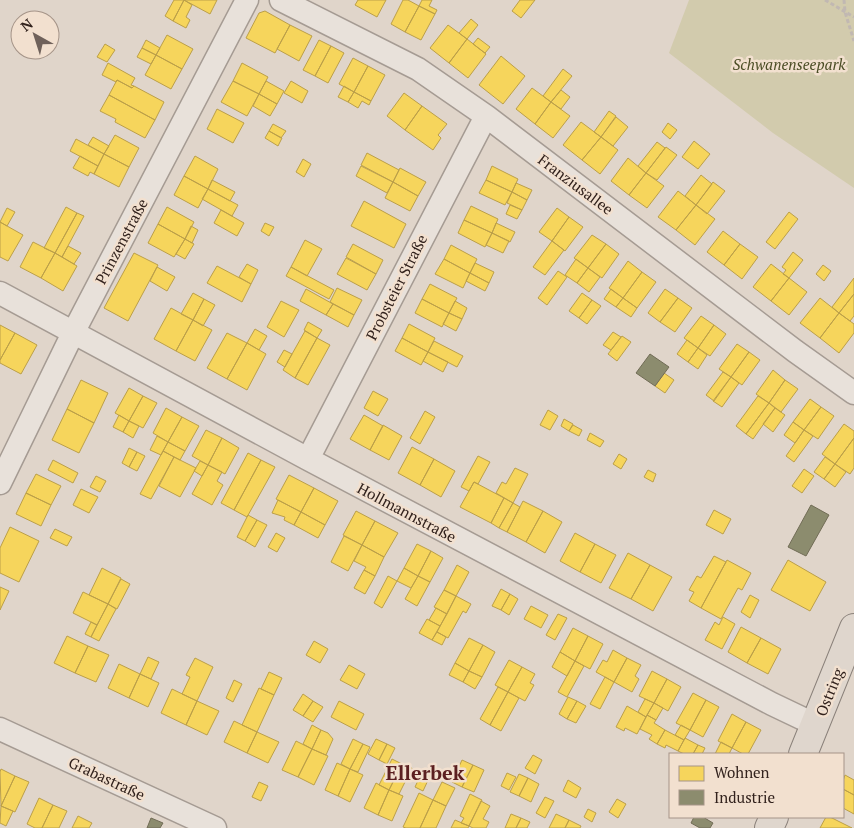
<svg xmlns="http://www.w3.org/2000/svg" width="854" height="828" font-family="'PT Serif',serif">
	<rect width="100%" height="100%" fill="#e0d5ca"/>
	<path fill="#d2cbad" d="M 689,0 L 854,0 L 854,188 L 773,133 L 669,53 Z"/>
	<path fill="#f6d55c" stroke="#bb9f49" d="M 174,0 L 184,0 L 173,21 L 165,16 Z
		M 184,0 L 192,5 L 186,17 L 190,20 L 186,28 L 173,21 Z
		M 184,0 L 217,0 L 210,14 Z
		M 358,0 L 386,0 L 377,17 L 355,5 Z
		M 403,0 L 408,0 L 419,6 L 405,32 L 391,24 Z
		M 422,0 L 432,0 L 429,6 L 437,10 L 435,14 L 419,6 Z
		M 520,0 L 535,0 L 521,18 L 512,11 Z
		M 419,6 L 435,14 L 421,40 L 405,32 Z
		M 265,11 L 290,25 L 275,53 L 246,38 L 259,13 Z
		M 471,19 L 478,25 L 467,39 L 459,33 Z
		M 290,25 L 312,36 L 299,61 L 277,49 Z
		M 448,25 L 467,39 L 449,63 L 430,48 Z
		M 167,35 L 193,49 L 182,69 L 156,55 Z
		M 478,38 L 490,47 L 485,53 L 473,44 Z
		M 467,39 L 486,54 L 468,78 L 449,63 Z
		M 146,40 L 160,48 L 156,55 L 142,48 Z
		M 319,40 L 331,46 L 315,76 L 303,70 Z
		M 105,44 L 115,50 L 107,62 L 97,57 Z
		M 331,46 L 344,53 L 328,83 L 315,76 Z
		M 142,48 L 156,55 L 151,64 L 137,57 Z
		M 156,55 L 182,69 L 171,89 L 145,75 Z
		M 501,56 L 525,76 L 503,104 L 479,85 Z
		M 353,58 L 368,66 L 354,92 L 339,84 Z
		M 108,63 L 135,78 L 131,85 L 134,86 L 132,88 L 117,80 L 116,82 L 102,75 Z
		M 242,63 L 268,77 L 259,94 L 233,81 Z
		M 368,66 L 385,75 L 371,101 L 354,92 Z
		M 563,69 L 572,76 L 551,102 L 543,96 Z
		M 117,80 L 132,88 L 134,86 L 164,102 L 155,120 L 109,95 Z
		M 233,81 L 259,94 L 247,116 L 221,102 Z
		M 266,81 L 284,91 L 277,104 L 259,94 Z
		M 291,81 L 308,91 L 302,103 L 284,93 Z
		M 344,86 L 354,92 L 348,102 L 338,97 Z
		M 532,88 L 551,102 L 535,124 L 516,109 Z
		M 561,90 L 570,97 L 561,109 L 551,102 Z
		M 354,92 L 371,101 L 369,105 L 362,101 L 358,108 L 348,102 Z
		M 404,93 L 422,106 L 405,130 L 387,116 Z
		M 259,94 L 277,104 L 270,116 L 253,106 Z
		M 109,95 L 155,120 L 145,138 L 115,122 L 116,119 L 100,111 Z
		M 551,102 L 570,116 L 553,138 L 535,124 Z
		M 422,106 L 447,124 L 438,135 L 441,138 L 433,150 L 405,130 Z
		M 217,109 L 244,123 L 233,143 L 207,129 Z
		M 609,111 L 616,116 L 601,137 L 594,132 Z
		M 616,117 L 628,127 L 613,146 L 601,137 Z
		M 581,122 L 601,137 L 582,160 L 563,145 Z
		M 668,123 L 677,130 L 670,139 L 662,132 Z
		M 273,124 L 286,131 L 281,138 L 269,131 Z
		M 269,131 L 282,138 L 278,146 L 265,138 Z
		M 115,135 L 139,148 L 129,167 L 104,154 Z
		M 93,137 L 109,146 L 104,154 L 88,145 Z
		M 601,137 L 618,150 L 600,174 L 582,160 Z
		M 76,139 L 104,154 L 98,166 L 70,151 Z
		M 694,141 L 710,154 L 698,169 L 682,157 Z
		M 657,142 L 665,148 L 646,173 L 638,166 Z
		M 666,147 L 677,155 L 657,180 L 646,173 Z
		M 367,153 L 399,170 L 393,182 L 361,165 Z
		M 104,154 L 129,167 L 119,187 L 94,174 Z
		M 80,156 L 98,166 L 94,174 L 90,172 L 88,176 L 73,168 Z
		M 195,156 L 218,169 L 208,189 L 184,176 Z
		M 628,158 L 646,173 L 629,195 L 611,181 Z
		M 303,159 L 311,164 L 304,177 L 296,172 Z
		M 361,166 L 393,182 L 387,193 L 356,176 Z
		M 492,166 L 518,179 L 512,192 L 486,180 Z
		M 400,168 L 426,182 L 418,196 L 393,182 Z
		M 646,173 L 664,186 L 647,208 L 629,195 Z
		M 701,175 L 712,184 L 696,205 L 685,196 Z
		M 184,176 L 208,189 L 198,208 L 174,195 Z
		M 212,180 L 235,192 L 230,201 L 208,189 Z
		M 486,180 L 512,192 L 505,205 L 479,193 Z
		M 393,182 L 418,196 L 410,211 L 385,198 Z
		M 713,182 L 725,191 L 707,214 L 696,205 Z
		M 516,183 L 532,190 L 527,200 L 512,192 Z
		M 208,189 L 238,205 L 232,216 L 202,199 Z
		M 678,191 L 696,205 L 676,230 L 658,217 Z
		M 512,192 L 527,200 L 522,210 L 507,203 Z
		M 364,201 L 406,224 L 394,248 L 351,226 Z
		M 510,205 L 522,210 L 517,219 L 506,214 Z
		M 696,205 L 715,219 L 695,245 L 676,230 Z
		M 471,206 L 498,219 L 492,233 L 464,220 Z
		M 66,207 L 77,213 L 55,253 L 44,248 Z
		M 167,207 L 194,222 L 185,239 L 158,224 Z
		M 7,208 L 15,212 L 7,226 L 0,222 Z
		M 557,208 L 569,217 L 552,241 L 539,232 Z
		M 221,210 L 244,223 L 237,236 L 214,223 Z
		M 789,212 L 798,219 L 775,249 L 766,242 Z
		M 77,213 L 84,216 L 62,257 L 55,253 Z
		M 569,217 L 583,227 L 565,251 L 552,241 Z
		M 464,220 L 492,233 L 485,247 L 458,233 Z
		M 0,222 L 23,235 L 8,261 L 0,257 Z
		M 265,223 L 274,227 L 269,236 L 261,231 Z
		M 496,223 L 515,232 L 510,242 L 492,233 Z
		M 158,224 L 185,239 L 174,257 L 148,243 Z
		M 191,226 L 198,230 L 192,243 L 185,239 Z
		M 723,231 L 740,244 L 724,265 L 707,252 Z
		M 492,233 L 509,241 L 503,253 L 486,245 Z
		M 592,235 L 606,244 L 588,268 L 574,258 Z
		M 185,239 L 194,244 L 185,259 L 176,254 Z
		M 305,240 L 322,249 L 307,276 L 291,267 Z
		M 552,241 L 564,250 L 545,275 L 533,267 Z
		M 33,242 L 55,253 L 41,278 L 20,267 Z
		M 353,244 L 383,260 L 376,274 L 346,257 Z
		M 606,244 L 619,254 L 602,278 L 588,268 Z
		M 740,244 L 758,257 L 742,279 L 724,265 Z
		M 451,245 L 477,259 L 470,273 L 444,259 Z
		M 68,246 L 81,253 L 74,264 L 62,257 Z
		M 793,252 L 803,260 L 789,278 L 783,274 L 786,270 L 782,267 Z
		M 55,253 L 77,266 L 63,291 L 41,278 Z
		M 134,253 L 158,265 L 128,321 L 104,308 Z
		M 346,258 L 376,274 L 367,290 L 337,274 Z
		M 444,259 L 470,273 L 463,288 L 435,274 Z
		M 576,259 L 588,268 L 577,283 L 565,275 Z
		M 628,261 L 642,272 L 623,298 L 609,288 Z
		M 475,263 L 494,272 L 489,283 L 470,273 Z
		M 247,264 L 258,270 L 251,284 L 239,277 Z
		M 771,264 L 789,278 L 771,301 L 753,287 Z
		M 823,265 L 831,271 L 824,281 L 816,274 Z
		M 217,266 L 251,284 L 242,302 L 207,283 Z
		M 157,267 L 175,277 L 167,291 L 150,281 Z
		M 291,267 L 334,290 L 329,299 L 286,276 Z
		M 588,268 L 600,277 L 589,292 L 577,283 Z
		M 558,271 L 567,277 L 547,305 L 538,298 Z
		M 642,272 L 656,282 L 637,308 L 623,298 Z
		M 470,273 L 489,283 L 485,291 L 466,281 Z
		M 789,278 L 807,292 L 789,315 L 771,301 Z
		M 854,278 L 854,294 L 839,313 L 832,307 Z
		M 430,284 L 457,298 L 449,313 L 422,299 Z
		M 337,288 L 362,300 L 354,315 L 330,302 Z
		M 306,289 L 333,304 L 326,315 L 300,301 Z
		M 611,289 L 623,298 L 616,307 L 604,299 Z
		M 665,289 L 678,298 L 660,322 L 648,313 Z
		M 193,293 L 204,299 L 193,320 L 181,314 Z
		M 582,293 L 592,300 L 579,318 L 569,311 Z
		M 854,294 L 854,316 L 850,321 L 839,313 Z
		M 623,298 L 637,308 L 631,317 L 616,307 Z
		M 678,298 L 692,308 L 675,332 L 660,322 Z
		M 820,298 L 839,313 L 820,338 L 800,323 Z
		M 204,299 L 215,305 L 203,326 L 193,320 Z
		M 422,299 L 449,313 L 442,327 L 415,313 Z
		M 592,300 L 601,306 L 587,324 L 579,318 Z
		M 281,301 L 299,310 L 284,337 L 267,327 Z
		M 455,301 L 467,308 L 462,319 L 449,313 Z
		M 333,304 L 354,315 L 348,327 L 326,315 Z
		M 171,308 L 193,320 L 176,351 L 154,339 Z
		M 449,313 L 462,319 L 456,331 L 443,324 Z
		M 839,313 L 854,324 L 854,333 L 839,353 L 820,338 Z
		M 701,316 L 714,325 L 698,348 L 684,338 Z
		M 193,320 L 212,330 L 195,361 L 176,351 Z
		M 308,322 L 322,330 L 317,338 L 304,330 Z
		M 409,324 L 435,338 L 428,352 L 402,338 Z
		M 0,325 L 15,333 L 0,360 Z
		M 714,325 L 726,334 L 710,356 L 698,348 Z
		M 255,329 L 267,336 L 259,350 L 247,343 Z
		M 305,331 L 317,338 L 295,378 L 283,370 Z
		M 613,332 L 621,337 L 611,350 L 603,345 Z
		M 15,333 L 37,345 L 21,374 L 0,363 L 0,360 Z
		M 227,333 L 247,343 L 227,379 L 207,368 Z
		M 622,336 L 631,342 L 617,361 L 608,354 Z
		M 317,338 L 330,345 L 308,385 L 295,378 Z
		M 402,338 L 428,352 L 421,365 L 395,351 Z
		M 687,340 L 698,348 L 688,362 L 677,354 Z
		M 434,341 L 463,356 L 457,367 L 428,352 Z
		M 247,343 L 266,354 L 247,390 L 227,379 Z
		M 737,344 L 749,352 L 731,377 L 719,369 Z
		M 698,348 L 707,355 L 698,369 L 688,362 Z
		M 284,350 L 292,354 L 285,367 L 277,362 Z
		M 428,352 L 448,362 L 443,372 L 423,361 Z
		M 749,352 L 760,360 L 742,385 L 731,377 Z
		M 773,370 L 785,380 L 769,403 L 756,394 Z
		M 723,372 L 731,377 L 714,401 L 706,395 Z
		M 664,373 L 674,380 L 665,393 L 655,386 Z
		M 731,377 L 739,383 L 722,407 L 713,401 Z
		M 81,380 L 108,393 L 94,423 L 67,409 Z
		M 785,380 L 798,389 L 781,412 L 769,403 Z
		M 129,388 L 143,396 L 129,421 L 115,413 Z
		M 373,391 L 388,399 L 378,416 L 364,408 Z
		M 143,396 L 157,403 L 143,428 L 129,421 Z
		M 758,396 L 769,403 L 746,434 L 736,426 Z
		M 810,399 L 821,407 L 804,430 L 793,422 Z
		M 769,403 L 775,408 L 753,439 L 746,434 Z
		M 821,407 L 834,416 L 818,439 L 804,430 Z
		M 166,408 L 182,417 L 168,442 L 153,433 Z
		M 775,408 L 785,415 L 773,432 L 763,424 Z
		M 67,409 L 94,423 L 79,453 L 52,440 Z
		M 548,410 L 558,416 L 550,430 L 540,425 Z
		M 425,411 L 435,417 L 420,444 L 410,438 Z
		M 119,415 L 129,421 L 123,432 L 113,427 Z
		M 364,415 L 383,426 L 370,450 L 350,439 Z
		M 182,417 L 199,426 L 185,451 L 168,442 Z
		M 564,419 L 573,424 L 569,431 L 561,426 Z
		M 129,421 L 139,426 L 133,438 L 123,432 Z
		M 793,422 L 804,430 L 795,443 L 784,435 Z
		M 844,424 L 854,431 L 854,438 L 835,464 L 822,454 Z
		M 383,425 L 402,436 L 389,460 L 370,450 Z
		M 573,425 L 582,430 L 579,436 L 569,431 Z
		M 206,430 L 222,438 L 208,465 L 192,456 Z
		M 804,430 L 813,436 L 794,462 L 786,456 Z
		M 590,433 L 604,441 L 600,447 L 587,440 Z
		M 157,436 L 168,442 L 161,455 L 150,450 Z
		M 222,438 L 239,448 L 225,474 L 208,465 Z
		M 854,438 L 854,468 L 850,474 L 835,464 Z
		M 168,442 L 185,451 L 180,460 L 163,451 Z
		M 412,447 L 434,459 L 420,485 L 398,473 Z
		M 129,448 L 137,452 L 129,467 L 122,463 Z
		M 163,451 L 174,457 L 151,499 L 140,494 Z
		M 137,452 L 145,456 L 137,471 L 129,467 Z
		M 248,453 L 261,460 L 234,510 L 221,503 Z
		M 619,454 L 627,459 L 621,469 L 613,464 Z
		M 478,456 L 490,462 L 478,484 L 474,482 L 469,491 L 461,487 Z
		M 174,457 L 196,468 L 180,497 L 159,486 Z
		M 825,457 L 835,464 L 824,479 L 814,472 Z
		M 434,459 L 455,471 L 441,497 L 420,485 Z
		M 53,460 L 78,473 L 73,483 L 48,470 Z
		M 261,460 L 275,467 L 247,517 L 234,510 Z
		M 200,461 L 208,465 L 202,476 L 194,471 Z
		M 835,464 L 846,472 L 835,487 L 824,479 Z
		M 208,465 L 222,472 L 217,481 L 223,485 L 212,505 L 192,494 Z
		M 515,468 L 528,474 L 513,503 L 496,493 L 502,482 L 506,484 Z
		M 804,469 L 814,476 L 802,493 L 792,486 Z
		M 648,470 L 656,474 L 653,482 L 644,477 Z
		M 36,474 L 61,486 L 51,505 L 26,493 Z
		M 289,475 L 314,488 L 301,512 L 276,499 Z
		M 96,476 L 106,481 L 100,492 L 90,487 Z
		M 474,482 L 504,498 L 491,523 L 460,507 Z
		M 314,488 L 338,501 L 325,525 L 301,512 Z
		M 81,489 L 98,497 L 89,513 L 73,505 Z
		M 26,493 L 51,505 L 41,526 L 16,514 Z
		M 504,498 L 513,503 L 499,528 L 491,523 Z
		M 278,500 L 301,512 L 294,525 L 284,520 L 285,517 L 272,513 Z
		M 523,501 L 543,511 L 526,542 L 507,532 Z
		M 513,503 L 520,507 L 507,532 L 499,528 Z
		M 714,510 L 731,519 L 723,534 L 706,525 Z
		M 356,511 L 375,521 L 362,545 L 343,535 Z
		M 543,511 L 562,522 L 545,553 L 526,542 Z
		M 301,512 L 325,525 L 318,538 L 294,525 Z
		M 248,515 L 257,520 L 245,541 L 237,537 Z
		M 257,520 L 267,525 L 255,547 L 245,541 Z
		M 375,521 L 398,533 L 384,557 L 362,545 Z
		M 10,527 L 39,541 L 19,582 L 0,573 L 0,548 Z
		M 55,529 L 72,537 L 67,546 L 50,538 Z
		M 276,533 L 285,538 L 277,552 L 268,547 Z
		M 575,533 L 595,544 L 580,572 L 560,561 Z
		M 344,536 L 362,545 L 348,571 L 331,562 Z
		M 417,544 L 431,551 L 418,576 L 404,568 Z
		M 595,544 L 616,555 L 601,583 L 580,572 Z
		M 362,545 L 384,557 L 375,576 L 364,570 L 366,567 L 354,561 Z
		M 431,551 L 443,558 L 430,582 L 418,576 Z
		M 628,553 L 650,565 L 631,599 L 609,588 Z
		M 714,556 L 726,562 L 701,608 L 689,601 L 694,592 L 689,590 L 697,576 L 701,578 Z
		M 727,560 L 751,573 L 742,590 L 738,588 L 721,619 L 701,608 Z
		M 788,560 L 826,582 L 810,611 L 771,590 Z
		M 457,565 L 469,572 L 456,596 L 444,590 Z
		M 650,565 L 672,577 L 653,611 L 631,599 Z
		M 102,568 L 121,578 L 108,604 L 89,595 Z
		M 404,568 L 418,576 L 411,588 L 397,581 Z
		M 364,570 L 375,576 L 365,594 L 354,588 Z
		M 388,576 L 397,581 L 382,608 L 374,603 Z
		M 418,576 L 430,582 L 417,606 L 405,599 Z
		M 121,579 L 130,584 L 117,609 L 108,604 Z
		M 0,587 L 9,591 L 0,610 Z
		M 501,589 L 510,594 L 501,610 L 492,606 Z
		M 444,590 L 456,596 L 447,614 L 434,607 Z
		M 83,592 L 108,604 L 97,625 L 73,613 Z
		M 510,594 L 518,599 L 509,615 L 501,610 Z
		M 750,595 L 759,600 L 750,618 L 741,612 Z
		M 456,596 L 471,604 L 466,613 L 463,611 L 448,638 L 437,632 Z
		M 108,604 L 116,609 L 99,641 L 91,637 Z
		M 531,606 L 548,615 L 541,628 L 524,619 Z
		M 436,608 L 447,614 L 440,626 L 429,620 Z
		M 558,614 L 567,618 L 555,640 L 546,635 Z
		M 723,617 L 735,624 L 722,649 L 705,640 L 715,622 L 719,625 Z
		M 427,619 L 440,626 L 432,640 L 419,633 Z
		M 91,622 L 97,625 L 91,637 L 85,634 Z
		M 741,627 L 761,638 L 747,663 L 728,652 Z
		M 573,628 L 588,636 L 575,661 L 560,652 Z
		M 437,632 L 446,637 L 442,645 L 432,640 Z
		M 67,636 L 88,646 L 75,673 L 54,663 Z
		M 588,636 L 603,644 L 590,669 L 575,661 Z
		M 469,638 L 483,645 L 469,671 L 455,663 Z
		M 761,638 L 781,649 L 768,674 L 747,663 Z
		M 314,641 L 328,649 L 320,663 L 306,655 Z
		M 483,645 L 495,652 L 482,677 L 469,671 Z
		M 88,646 L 109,655 L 96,682 L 75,673 Z
		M 613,650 L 627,658 L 614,682 L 596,672 L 603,660 L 607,662 Z
		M 560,652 L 575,661 L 567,676 L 552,667 Z
		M 148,657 L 159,662 L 151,679 L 140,674 Z
		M 195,658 L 213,667 L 197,701 L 182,694 L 190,677 L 186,675 Z
		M 627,658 L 641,665 L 635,676 L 639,679 L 632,692 L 614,682 Z
		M 509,660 L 522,667 L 508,692 L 495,685 Z
		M 575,661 L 584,666 L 567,697 L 558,692 Z
		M 455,663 L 469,671 L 463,682 L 449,675 Z
		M 119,664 L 140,674 L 129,698 L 108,688 Z
		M 349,665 L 365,674 L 357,689 L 340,680 Z
		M 522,667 L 535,674 L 530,683 L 534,685 L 525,701 L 508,692 Z
		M 469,671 L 482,677 L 475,689 L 463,682 Z
		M 652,671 L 667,679 L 654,703 L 639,696 Z
		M 269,672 L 282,678 L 274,695 L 261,689 Z
		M 140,674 L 159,683 L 148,707 L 129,698 Z
		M 605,677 L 614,682 L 600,709 L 590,704 Z
		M 667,679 L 681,687 L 668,711 L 654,703 Z
		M 234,680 L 242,684 L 233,702 L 226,698 Z
		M 498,687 L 508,692 L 490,725 L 480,719 Z
		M 259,688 L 274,695 L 257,732 L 242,725 Z
		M 172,689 L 197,701 L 186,725 L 161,713 Z
		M 508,692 L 519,698 L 501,731 L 490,725 Z
		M 693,693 L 706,700 L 690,730 L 676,723 Z
		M 303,694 L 313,701 L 303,716 L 293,710 Z
		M 568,697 L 577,701 L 567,719 L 559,714 Z
		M 645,699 L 654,703 L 646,717 L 638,712 Z
		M 706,700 L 719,707 L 703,737 L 690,730 Z
		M 197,701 L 219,711 L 207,735 L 186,725 Z
		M 313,701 L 323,707 L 313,722 L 303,716 Z
		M 339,701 L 364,714 L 356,730 L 331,717 Z
		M 577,701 L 586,706 L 576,723 L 567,719 Z
		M 654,703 L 663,708 L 656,720 L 647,715 Z
		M 627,706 L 646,717 L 637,734 L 625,728 L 624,731 L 616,727 Z
		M 732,714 L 746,722 L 732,748 L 718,741 Z
		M 647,715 L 656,720 L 654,723 L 665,730 L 657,744 L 649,739 L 652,735 L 640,729 Z
		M 234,721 L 257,732 L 247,753 L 224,742 Z
		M 746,722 L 761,730 L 748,754 L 743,754 L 732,748 Z
		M 312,725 L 321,730 L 312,749 L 303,744 Z
		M 681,725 L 690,730 L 684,740 L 675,735 Z
		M 321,730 L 328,733 L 333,739 L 326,755 L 312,749 Z
		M 665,730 L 684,740 L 678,751 L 666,745 L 665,748 L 657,744 Z
		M 257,732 L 279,742 L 268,763 L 247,753 Z
		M 685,738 L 698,745 L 693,754 L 684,754 L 678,751 Z
		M 353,739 L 363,744 L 350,769 L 341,764 Z
		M 376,739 L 387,744 L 379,760 L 368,754 Z
		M 296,741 L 312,749 L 298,777 L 282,770 Z
		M 721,742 L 732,748 L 729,754 L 715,754 Z
		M 363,744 L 370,747 L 358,772 L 350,769 Z
		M 387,744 L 395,748 L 387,764 L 379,760 Z
		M 698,745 L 705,748 L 702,754 L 693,754 Z
		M 312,749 L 328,756 L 314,785 L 298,777 Z
		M 533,755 L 542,760 L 535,774 L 525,768 Z
		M 392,759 L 402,764 L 389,790 L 379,785 Z
		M 462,760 L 473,765 L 462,787 L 452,782 Z
		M 337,763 L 350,769 L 338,796 L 325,790 Z
		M 402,764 L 412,768 L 399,794 L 389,790 Z
		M 473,765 L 484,770 L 474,792 L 462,787 Z
		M 1,769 L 15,776 L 1,806 L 0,772 Z
		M 350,769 L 363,775 L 350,802 L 338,796 Z
		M 422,772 L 430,776 L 423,791 L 415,787 Z
		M 507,773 L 516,777 L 509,790 L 501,786 Z
		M 519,774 L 528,778 L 519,796 L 510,792 Z
		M 845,775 L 854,780 L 854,795 L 843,789 L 843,781 Z
		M 15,776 L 29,782 L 15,812 L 1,806 Z
		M 528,778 L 539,784 L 531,802 L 519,796 Z
		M 568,780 L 581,788 L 576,798 L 563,791 Z
		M 259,782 L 268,786 L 261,801 L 252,797 Z
		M 442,782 L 455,788 L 446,806 L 433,800 Z
		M 376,783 L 389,790 L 378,815 L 364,808 Z
		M 843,789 L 854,795 L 854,814 L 843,808 Z
		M 389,790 L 403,796 L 392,821 L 378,815 Z
		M 419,793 L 433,800 L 420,828 L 406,828 L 403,827 Z
		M 470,794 L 482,800 L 469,826 L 461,823 L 464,818 L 460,816 Z
		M 545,797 L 554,801 L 545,818 L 536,813 Z
		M 39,798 L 53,805 L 42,828 L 35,828 L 27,824 Z
		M 617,799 L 626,804 L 618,818 L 609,812 Z
		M 433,800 L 446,806 L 436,828 L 420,828 Z
		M 481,801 L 490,806 L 483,819 L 489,822 L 486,828 L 473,828 L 469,826 Z
		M 53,805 L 67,811 L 59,828 L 42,828 Z
		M 1,806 L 13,811 L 6,826 L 0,823 Z
		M 588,809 L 596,813 L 592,822 L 584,817 Z
		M 511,814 L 521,818 L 516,828 L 505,828 Z
		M 556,814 L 569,820 L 565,828 L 549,828 Z
		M 78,816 L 92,823 L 89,828 L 72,828 Z
		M 826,817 L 830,817 L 852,828 L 820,828 Z
		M 521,818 L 530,822 L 527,828 L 516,828 Z
		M 455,820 L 469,826 L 468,828 L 451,828 Z
		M 569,820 L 581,826 L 580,828 L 565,828 Z"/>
	<path fill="#8c8c6e" stroke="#716c56" d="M 650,354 L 669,367 L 655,386 L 636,373 Z
		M 811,505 L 829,515 L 806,556 L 788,547 Z
		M 694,817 L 703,817 L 713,823 L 710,828 L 700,828 L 691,823 Z
		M 151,818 L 163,823 L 160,828 L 147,828 Z"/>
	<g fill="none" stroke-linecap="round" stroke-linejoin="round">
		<defs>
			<path id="minor" d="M 281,0 L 418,69 L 486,116 L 795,351 L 854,393
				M 0,293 L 308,459 L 772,704 L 816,725
				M 308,459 L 486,116
				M 0,483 L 73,333 L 247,0
				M 0,729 L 215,828"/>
			<path id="primary" d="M 803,754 L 854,628
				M 769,828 L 774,817"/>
		</defs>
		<use href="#minor" stroke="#a59b93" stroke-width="25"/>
		<use href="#primary" stroke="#8a817a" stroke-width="30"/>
		<path stroke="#c1b8b2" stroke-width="3" stroke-dasharray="4 2.5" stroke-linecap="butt" d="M 825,0 L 854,17
			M 844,0 L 845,12 L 854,41"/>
		<use href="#minor" stroke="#e8e1da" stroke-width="22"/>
		<use href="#primary" stroke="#dfd6cd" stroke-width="28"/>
	</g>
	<g text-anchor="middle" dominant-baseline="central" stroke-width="5" stroke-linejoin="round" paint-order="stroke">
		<g font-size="15" font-style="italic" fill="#4b4d25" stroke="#f2e0cf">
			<text x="789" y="64">Schwanenseepark</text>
		</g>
		<g font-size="15" fill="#32221d" stroke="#f2e0cf">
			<text transform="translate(576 184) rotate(37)">Franziusallee</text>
			<text transform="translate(121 241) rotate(-62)">Prinzenstraße</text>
			<text transform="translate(396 287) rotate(-63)">Probsteier Straße</text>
			<text transform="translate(407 512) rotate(28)">Hollmannstraße</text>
			<text transform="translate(829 692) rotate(-68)">Ostring</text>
			<text transform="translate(107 778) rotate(25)">Grabastraße</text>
		</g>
		<g font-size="20" font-weight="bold" fill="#5b1f20" stroke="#f2e0cf">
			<text x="425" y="772">Ellerbek</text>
		</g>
	</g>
	<rect x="669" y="753" width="175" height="65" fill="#f2e0cf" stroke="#a59488"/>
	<rect x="679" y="766" width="25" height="15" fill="#f6d55c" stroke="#a59488"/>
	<text x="714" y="778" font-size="15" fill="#32221d">Wohnen</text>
	<rect x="679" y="790" width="25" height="15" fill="#8c8c6e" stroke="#a59488"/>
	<text x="714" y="803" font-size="15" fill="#32221d">Industrie</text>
	<g transform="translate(35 35) rotate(321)"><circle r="24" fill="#f2e0cf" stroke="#a59488"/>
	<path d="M0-4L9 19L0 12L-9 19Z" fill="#6f615a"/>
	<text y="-8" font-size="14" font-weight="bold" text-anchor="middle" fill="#32221d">N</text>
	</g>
</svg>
